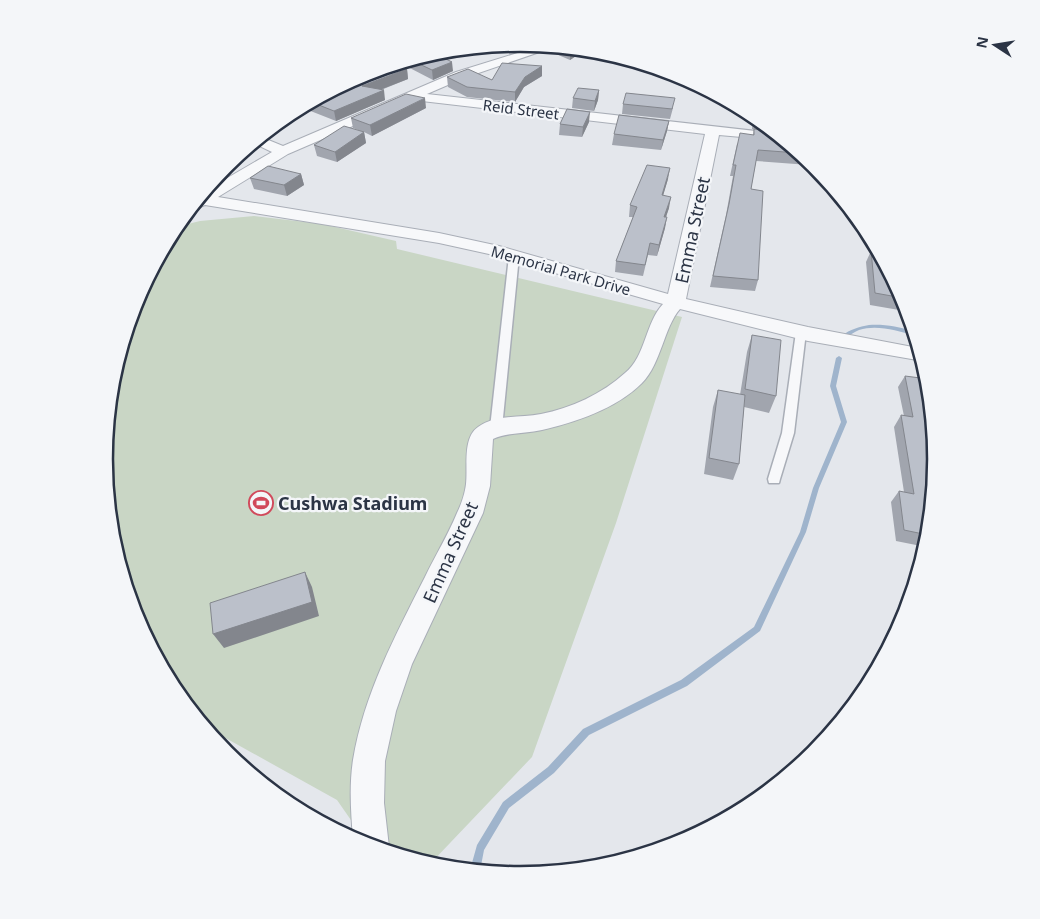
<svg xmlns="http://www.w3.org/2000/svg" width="1040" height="919" font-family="'Noto Sans',sans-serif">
	<rect width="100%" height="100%" fill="#e4e7ec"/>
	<path fill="#c9d6c5" d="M 254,216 L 322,224 L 396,241 L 397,249 L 682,317 L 616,523 L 532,757 L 430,864 L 369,846 L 337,800 L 213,731 L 210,734 L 174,690 L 136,618 L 112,540 L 104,459 L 112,378 L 136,300 L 176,227 L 200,221 Z"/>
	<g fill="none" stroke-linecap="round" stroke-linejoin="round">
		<path fill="#9fb4cc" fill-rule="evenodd" d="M 869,325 C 885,324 899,327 913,331 L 914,335 C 897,331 877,324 859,330 C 854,332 850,335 845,338 L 842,336 C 850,329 859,327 869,325 Z
			M 839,356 L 842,358 L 836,386 L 847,422 L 819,488 L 806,532 L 760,631 L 687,686 L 589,735 L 554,773 L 509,808 L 484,850 L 480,871 L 470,870 L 477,845 L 503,802 L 548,767 L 583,729 L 681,680 L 754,627 L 800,532 L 813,488 L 841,422 L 830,386 L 836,358 Z"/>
		<defs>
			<path id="lane" d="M 514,253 L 519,256 L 502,428 L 496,432 L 490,428 L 509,256 Z
				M 801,329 L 806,332 L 794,433 L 780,479 L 779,483 L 769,483 L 768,479 L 782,433 L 796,332 Z"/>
			<path id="street" d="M 540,46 L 554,47 L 464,78 L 427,94 L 774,133 L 785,141 L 719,135 L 686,299 L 808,327 L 918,348 L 923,361 L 808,341 L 680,309 C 664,327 661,364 642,383 C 616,409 576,422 542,430 C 526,434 508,432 493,439 L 490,486 L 483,513 L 412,664 L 396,711 L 385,761 L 384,803 L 389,847 L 387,851 L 353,839 C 351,813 349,786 353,760 C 364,694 395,636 425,577 C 435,556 448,535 457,513 C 461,505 465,493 466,484 C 468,467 462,438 478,427 C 495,414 521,418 541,414 C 571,408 602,394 625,373 C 646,356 645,323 663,304 L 489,254 L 439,243 L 205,205 L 195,209 L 191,208 L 205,191 L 272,152 L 253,143 L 261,137 L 283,146 L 456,72 ZM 413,100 L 705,134 L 668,294 L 499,246 L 439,233 L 218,197 L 288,154 Z"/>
		</defs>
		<use href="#lane" stroke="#a9aeb7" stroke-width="3"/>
		<use href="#street" stroke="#a9aeb7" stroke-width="2"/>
		<use href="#lane" fill="#f7f8fa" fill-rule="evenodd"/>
		<use href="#street" fill="#f7f8fa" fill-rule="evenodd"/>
	</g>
	<path fill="#a1a5ae" d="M 549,47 L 588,50 L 581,57 L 576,56 L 570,60 L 549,51 Z
		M 434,53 L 453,71 L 433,80 L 404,65 L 403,63 Z
		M 542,66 L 542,76 L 524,87 L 515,102 L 467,97 L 448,87 L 447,77 L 492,80 Z
		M 407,69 L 408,79 L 381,90 L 385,100 L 336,121 L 308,110 L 307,104 L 361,75 Z
		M 599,90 L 598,100 L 594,111 L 572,108 L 573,98 Z
		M 623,104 L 673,108 L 670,119 L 622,114 Z
		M 426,108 L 372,136 L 364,132 L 366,143 L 337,162 L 317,156 L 314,145 L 363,132 L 353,128 L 351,118 Z
		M 753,116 L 810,162 L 809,165 L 756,161 L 751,189 L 758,280 L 755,291 L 710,287 L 726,215 L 733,176 L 730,176 L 737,144 L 753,135 L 754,129 L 770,131 L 752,129 Z
		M 669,121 L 667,131 L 661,150 L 612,145 L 614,134 Z
		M 589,122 L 582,137 L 559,135 L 560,124 Z
		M 301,174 L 304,185 L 287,196 L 254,189 L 250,178 Z
		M 668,179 L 663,195 L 669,208 L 666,217 L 665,228 L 657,256 L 648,255 L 643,276 L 615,272 L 616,261 L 633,217 L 629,217 L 630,205 Z
		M 869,235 L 904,300 L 899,310 L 870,305 L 866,262 L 871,251 Z
		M 752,335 L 776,396 L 769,413 L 744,407 L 739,464 L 733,480 L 704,474 L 713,407 L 718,390 L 740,395 L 747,352 Z
		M 905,376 L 936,460 L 935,470 L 933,473 L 932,473 L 934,482 L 928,541 L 926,547 L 896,541 L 891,502 L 899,491 L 904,492 L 894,427 L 901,415 L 904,416 L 898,387 Z
		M 909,601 L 904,619 L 901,625 L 900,611 Z"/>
	<path fill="#83868d" d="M 573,49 L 576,49 L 576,56 L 570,60 L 570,50 Z
		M 582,50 L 588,50 L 581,57 Z
		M 452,62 L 453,71 L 433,80 L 432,70 Z
		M 542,66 L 542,76 L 524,87 L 515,102 L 515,92 L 525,77 Z
		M 407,69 L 408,79 L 364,96 L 362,86 Z
		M 384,90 L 385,100 L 336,121 L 334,111 Z
		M 599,90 L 598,100 L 594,111 L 595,101 Z
		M 425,98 L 426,108 L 372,136 L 370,125 Z
		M 590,112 L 589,122 L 582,137 L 583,127 Z
		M 669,121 L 667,131 L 661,150 L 663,140 Z
		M 364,132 L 366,143 L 337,162 L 335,152 Z
		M 232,161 L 233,164 L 225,167 L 226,165 Z
		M 670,168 L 668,179 L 660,206 L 662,195 Z
		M 301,174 L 304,185 L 287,196 L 284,185 Z
		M 671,197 L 669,208 L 662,228 L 664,217 Z
		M 667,217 L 665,228 L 657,256 L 659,245 Z
		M 305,572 L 312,587 L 319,616 L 224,648 L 213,634 Z"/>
	<path fill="#bbc0ca" stroke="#83868d" d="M 434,53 L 452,62 L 432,70 L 411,60 Z
		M 502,63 L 542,66 L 525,77 L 515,92 L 467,87 L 447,77 L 468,69 L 492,80 Z
		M 396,65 L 407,69 L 362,86 L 384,90 L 334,111 L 311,102 L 361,75 Z
		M 578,88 L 599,90 L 595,101 L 573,98 Z
		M 626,93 L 675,98 L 672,109 L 623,104 Z
		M 406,94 L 425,98 L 370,125 L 351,118 Z
		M 567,109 L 590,112 L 583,127 L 560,124 Z
		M 619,115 L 669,121 L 663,140 L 614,134 Z
		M 344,126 L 364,132 L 335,152 L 314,145 Z
		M 754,129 L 772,131 L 798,153 L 758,150 L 751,189 L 763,191 L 758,280 L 713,276 L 729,204 L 736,165 L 733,165 L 740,133 L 754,135 Z
		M 647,165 L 670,168 L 662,195 L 671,197 L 664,217 L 667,217 L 659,245 L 650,243 L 645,265 L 616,261 L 637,207 L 630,205 Z
		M 268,166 L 301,174 L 284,185 L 250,178 Z
		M 871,250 L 877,251 L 877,250 L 903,298 L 875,293 Z
		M 752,335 L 781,340 L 776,396 L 745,389 Z
		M 905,376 L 928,379 L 936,460 L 936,461 L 930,460 L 934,482 L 928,535 L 904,530 L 899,491 L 914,494 L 901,415 L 913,417 Z
		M 718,390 L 745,395 L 739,464 L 709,458 Z
		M 305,572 L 312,602 L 213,634 L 210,603 Z"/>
	<defs>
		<symbol id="stadium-ring" viewBox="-11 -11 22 22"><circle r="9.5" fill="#f4f6f9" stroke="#d1495b" stroke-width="1.5"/><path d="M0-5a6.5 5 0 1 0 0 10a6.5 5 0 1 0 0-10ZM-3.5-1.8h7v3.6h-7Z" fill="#d1495b"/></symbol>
	</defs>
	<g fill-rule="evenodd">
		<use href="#stadium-ring" x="247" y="489" width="28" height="28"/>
	</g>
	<g text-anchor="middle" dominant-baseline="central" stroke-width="4.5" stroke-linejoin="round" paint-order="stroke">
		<g font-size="15" fill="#2b3445" stroke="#f4f6f9">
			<text transform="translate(521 109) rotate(7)">Reid Street</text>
			<text transform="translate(561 270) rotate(16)">Memorial Park Drive</text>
		</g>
		<g font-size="18" fill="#2b3445" stroke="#f4f6f9">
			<text transform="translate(692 230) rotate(-78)">Emma Street</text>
			<text transform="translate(450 552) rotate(-66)">Emma Street</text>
		</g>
		<g font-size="18" font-weight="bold" fill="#2b3445" stroke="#f4f6f9" text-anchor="start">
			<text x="278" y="503">Cushwa Stadium</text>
		</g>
	</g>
	<path d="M0 0H1040V919H0ZM113 459a407 407 0 1 1 814 0a407 407 0 1 1-814 0Z" fill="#f4f6f9" fill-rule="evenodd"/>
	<path fill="none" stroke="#2b3445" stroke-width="2.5" d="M113 459a407 407 0 1 1 814 0a407 407 0 1 1-814 0Z"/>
	<g transform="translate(995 45) rotate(282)" stroke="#f4f6f9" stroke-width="4" paint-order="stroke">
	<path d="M0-4L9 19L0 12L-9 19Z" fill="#2b3445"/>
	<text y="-8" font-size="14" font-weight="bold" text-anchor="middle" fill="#2b3445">N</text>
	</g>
</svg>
